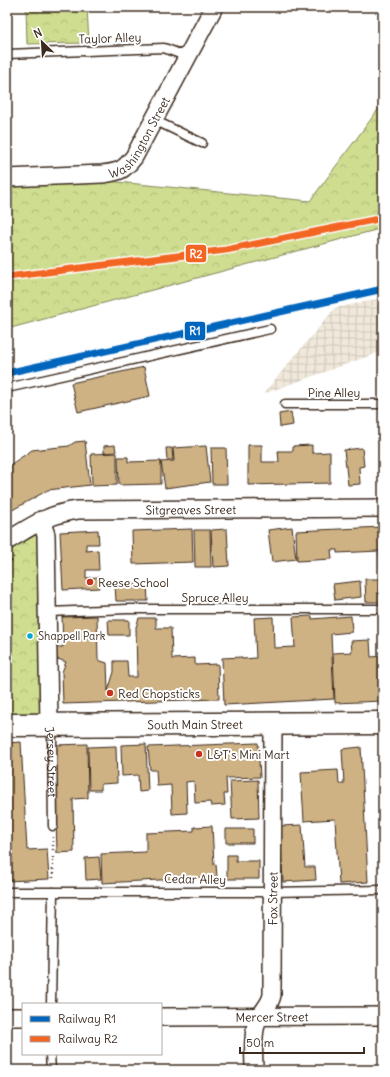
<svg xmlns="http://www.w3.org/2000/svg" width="390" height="1077" font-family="Delius,sans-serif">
	<defs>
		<pattern id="industrial-grid" width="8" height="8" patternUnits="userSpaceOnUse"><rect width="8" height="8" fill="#f0e8da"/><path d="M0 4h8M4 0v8" fill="none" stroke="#cfc7bb"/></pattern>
		<pattern id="forest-crowns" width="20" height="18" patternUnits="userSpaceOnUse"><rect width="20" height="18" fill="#cedd90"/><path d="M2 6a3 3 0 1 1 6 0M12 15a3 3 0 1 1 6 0" fill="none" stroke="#b2be7c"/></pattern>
	</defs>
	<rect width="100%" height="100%" fill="#fff"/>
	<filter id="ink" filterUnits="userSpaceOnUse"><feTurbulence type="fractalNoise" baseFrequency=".025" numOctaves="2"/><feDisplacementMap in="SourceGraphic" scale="8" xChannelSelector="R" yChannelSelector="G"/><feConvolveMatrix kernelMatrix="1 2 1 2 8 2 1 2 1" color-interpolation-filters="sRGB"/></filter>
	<g filter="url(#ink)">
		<path fill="url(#industrial-grid)" d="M 383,298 L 383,351 L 263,394 L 335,308 Z"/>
		<path fill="url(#forest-crowns)" stroke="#848457" d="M 26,7 L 87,7 L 89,43 L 27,44 Z
			M 383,103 L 383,228 L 7,329 L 7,183 L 97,180 L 310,201 Z
			M 41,520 L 49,725 L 7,725 L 7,542 Z"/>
		<path fill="#ceb284" stroke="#3b2a1e" d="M 144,367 L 150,396 L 78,412 L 71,383 Z
			M 291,412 L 293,425 L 280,427 L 279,414 Z
			M 85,441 L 90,485 L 48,490 L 7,513 L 7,467 L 32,450 L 69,446 L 75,442 Z
			M 115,445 L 116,452 L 104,453 L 104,446 Z
			M 248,445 L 262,445 L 262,462 L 279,462 L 278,451 L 293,451 L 293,446 L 312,445 L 312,453 L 330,452 L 330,483 L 248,485 Z
			M 206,446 L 210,482 L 165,488 L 161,462 L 174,461 L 173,448 Z
			M 166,448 L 172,448 L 173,460 L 167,460 Z
			M 211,448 L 226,448 L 227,484 L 212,484 Z
			M 362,448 L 364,466 L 359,467 L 360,484 L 348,485 L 344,450 Z
			M 117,453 L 117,485 L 92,486 L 91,454 Z
			M 380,456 L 383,456 L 383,484 L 381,484 Z
			M 118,457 L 128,457 L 128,462 L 161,461 L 161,484 L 119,485 Z
			M 292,527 L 296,559 L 272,562 L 268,530 Z
			M 383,527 L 383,583 L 381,583 L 379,551 L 337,553 L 337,550 L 331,550 L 332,559 L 297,561 L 296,531 Z
			M 192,529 L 193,562 L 133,564 L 132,531 Z
			M 227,529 L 229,566 L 213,567 L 211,530 Z
			M 98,530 L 99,544 L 86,544 L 86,551 L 98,550 L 99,570 L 86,570 L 86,578 L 98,577 L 99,588 L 63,590 L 60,532 Z
			M 194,530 L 210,530 L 211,567 L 195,567 Z
			M 365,579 L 380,579 L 380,602 L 366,602 Z
			M 360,581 L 361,597 L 335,600 L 333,584 Z
			M 147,584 L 148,601 L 116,601 L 115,585 Z
			M 97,616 L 98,660 L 107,663 L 108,691 L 114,672 L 114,661 L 127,661 L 128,677 L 137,677 L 136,627 L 139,618 L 156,618 L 156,628 L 171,628 L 172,659 L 195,658 L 195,665 L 218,664 L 219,699 L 63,704 L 62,672 L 66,662 L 55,658 L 55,647 L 63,647 L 62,617 Z
			M 312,616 L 312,619 L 351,616 L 352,632 L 331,634 L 334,699 L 224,705 L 222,658 L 242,657 L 242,659 L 256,658 L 254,618 L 273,617 L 274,648 L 295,647 L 293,617 Z
			M 108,620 L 129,620 L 129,635 L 109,635 Z
			M 370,640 L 371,657 L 383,656 L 383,701 L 335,703 L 333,653 L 352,652 L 351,641 Z
			M 21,742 L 27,850 L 47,849 L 49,879 L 7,881 L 7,743 Z
			M 258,743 L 260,777 L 226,778 L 227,794 L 224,794 L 225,805 L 211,806 L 210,802 L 195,803 L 194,781 L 186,782 L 187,813 L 172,814 L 171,785 L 157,786 L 156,770 L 150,770 L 148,747 Z
			M 87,744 L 88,798 L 73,799 L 74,852 L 57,853 L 54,745 Z
			M 146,744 L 148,791 L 139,792 L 138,775 L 122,776 L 121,745 Z
			M 116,746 L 117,783 L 101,784 L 101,790 L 89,790 L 88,747 Z
			M 361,747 L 368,882 L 339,884 L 335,819 L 304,821 L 301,772 L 338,770 L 339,784 L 344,784 L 342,749 Z
			M 258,780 L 259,818 L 232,819 L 230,781 Z
			M 302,825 L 305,867 L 315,867 L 316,880 L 283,882 L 280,826 Z
			M 212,826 L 214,865 L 216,864 L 217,877 L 102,883 L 101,854 L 146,852 L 146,833 L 194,831 L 194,827 Z
			M 226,829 L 253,829 L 253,843 L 226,843 Z
			M 227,855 L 236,855 L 236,861 L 259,861 L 259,879 L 227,879 Z
			M 99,857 L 101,879 L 86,880 L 85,858 Z"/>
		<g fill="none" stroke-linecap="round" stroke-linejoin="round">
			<defs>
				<g id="service">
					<path d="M 7,54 L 164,48 L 188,57"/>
					<path d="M 154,120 L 202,143"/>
					<path d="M 7,388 L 270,329"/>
					<path d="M 285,404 L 383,404"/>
					<path d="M 48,612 L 128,609 L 383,609"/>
					<path id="s1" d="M 49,726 L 52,737 L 53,826"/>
					<path d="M 7,892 L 271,892 L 383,890"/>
					<path d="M 51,1004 L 53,892"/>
					<path d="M 50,1054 L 51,1070"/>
				</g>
				<g id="minor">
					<path id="s2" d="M 7,178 L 102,174 C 119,172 123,171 134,157 L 214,7"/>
					<path d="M 41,520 L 46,535 L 49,725"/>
					<path id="s3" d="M 7,541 C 32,526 48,514 78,510 L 383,508"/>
					<path d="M 7,1017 L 23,1017"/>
					<path id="s4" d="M 161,1017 L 383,1016"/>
					<path id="s5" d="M 254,1070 C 254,1056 252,1039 256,1025 C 259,1013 270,1007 272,995 L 273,723"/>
				</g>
				<g id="primary">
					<path id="s6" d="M 7,725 L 383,723"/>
				</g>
			</defs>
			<use href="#service" stroke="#3b2a1e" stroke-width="11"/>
			<use href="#minor" stroke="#3b2a1e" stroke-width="20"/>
			<use href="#primary" stroke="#3b2a1e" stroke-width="25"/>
			<path stroke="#3b2a1e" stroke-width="2.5" stroke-dasharray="1 3" stroke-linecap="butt" d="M 7,568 L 14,556
				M 53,837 L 53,880"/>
			<use href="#service" stroke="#fff" stroke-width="8"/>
			<use href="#minor" stroke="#fff" stroke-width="17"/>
			<use href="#primary" stroke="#fff" stroke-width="22"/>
			<defs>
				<path id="rail-1" d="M 7,373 L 383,289"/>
				<path id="rail-2" d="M 7,277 L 226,250 L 383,218"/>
			</defs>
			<use href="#rail-1" stroke="#fff" stroke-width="10"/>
			<use href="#rail-2" stroke="#fff" stroke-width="10"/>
			<use href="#rail-1" stroke="#0065bd" stroke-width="7"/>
			<use href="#rail-2" stroke="#f26522" stroke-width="7"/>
		</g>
	</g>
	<g fill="#c8321e" stroke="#fff" stroke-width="1.5">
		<circle cx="90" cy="582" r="4"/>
		<circle cx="110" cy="693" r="4"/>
		<circle cx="199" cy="754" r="4"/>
	</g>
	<circle fill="#00a9ce" stroke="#fff" stroke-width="1.5" cx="30" cy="636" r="3.5"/>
	<g text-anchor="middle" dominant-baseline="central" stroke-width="4" stroke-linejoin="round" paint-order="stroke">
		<g font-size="11" fill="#3b2a1e" stroke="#fff" text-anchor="start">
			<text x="38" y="636">Shappell Park</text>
		</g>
		<g font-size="12" fill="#3b2a1e" stroke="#fff">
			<text transform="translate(110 38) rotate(-2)">Taylor Alley</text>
			<text stroke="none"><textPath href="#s2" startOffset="151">Washington Street</textPath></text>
			<text x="334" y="392">Pine Alley</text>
			<text stroke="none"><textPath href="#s3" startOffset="191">Sitgreaves Street</textPath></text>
			<text x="215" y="597">Spruce Alley</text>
			<text stroke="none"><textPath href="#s6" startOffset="188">South Main Street</textPath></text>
			<text stroke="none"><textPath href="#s1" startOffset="36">Jersey Street</textPath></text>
			<text transform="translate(195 879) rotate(1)">Cedar Alley</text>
			<text stroke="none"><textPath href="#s5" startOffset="176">Fox Street</textPath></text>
			<text stroke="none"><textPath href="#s4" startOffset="111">Mercer Street</textPath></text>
		</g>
		<g font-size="12" fill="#3b2a1e" stroke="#fff" text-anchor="start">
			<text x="98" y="582">Reese School</text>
			<text x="118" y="693">Red Chopsticks</text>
			<text x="207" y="754">L&amp;T's Mini Mart</text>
		</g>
	</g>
	<g stroke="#fff" stroke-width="1.5">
		<rect x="185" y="244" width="22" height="19" rx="4" fill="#f26522"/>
		<rect x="184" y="321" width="22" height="20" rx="4" fill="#0065bd"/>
	</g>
	<g font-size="11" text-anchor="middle" font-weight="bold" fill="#fff">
		<text x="196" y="258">R2</text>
		<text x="195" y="335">R1</text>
	</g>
	<rect width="390" height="1077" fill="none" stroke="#fff" stroke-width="24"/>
	<rect x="12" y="12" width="366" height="1053" fill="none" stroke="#3b2a1e" stroke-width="1.5" filter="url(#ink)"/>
	<rect x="22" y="1003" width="140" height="52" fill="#ffffff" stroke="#b1aaa5"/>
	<rect x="30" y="1016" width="20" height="6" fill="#0065bd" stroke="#b1aaa5"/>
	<text x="58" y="1023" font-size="12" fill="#3b2a1e">Railway R1</text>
	<rect x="30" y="1036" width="20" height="6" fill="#f26522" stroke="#b1aaa5"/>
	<text x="58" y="1043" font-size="12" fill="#3b2a1e">Railway R2</text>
	<g transform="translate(42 42) rotate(335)" stroke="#ffffff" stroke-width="3" paint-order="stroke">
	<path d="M0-3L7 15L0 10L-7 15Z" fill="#3b2a1e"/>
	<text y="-6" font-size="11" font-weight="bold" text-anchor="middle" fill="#3b2a1e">N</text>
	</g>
	<path d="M240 1047v6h124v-6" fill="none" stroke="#3b2a1e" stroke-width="2"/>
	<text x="246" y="1047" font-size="12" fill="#3b2a1e" stroke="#ffffff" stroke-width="3" paint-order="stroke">50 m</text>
</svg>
